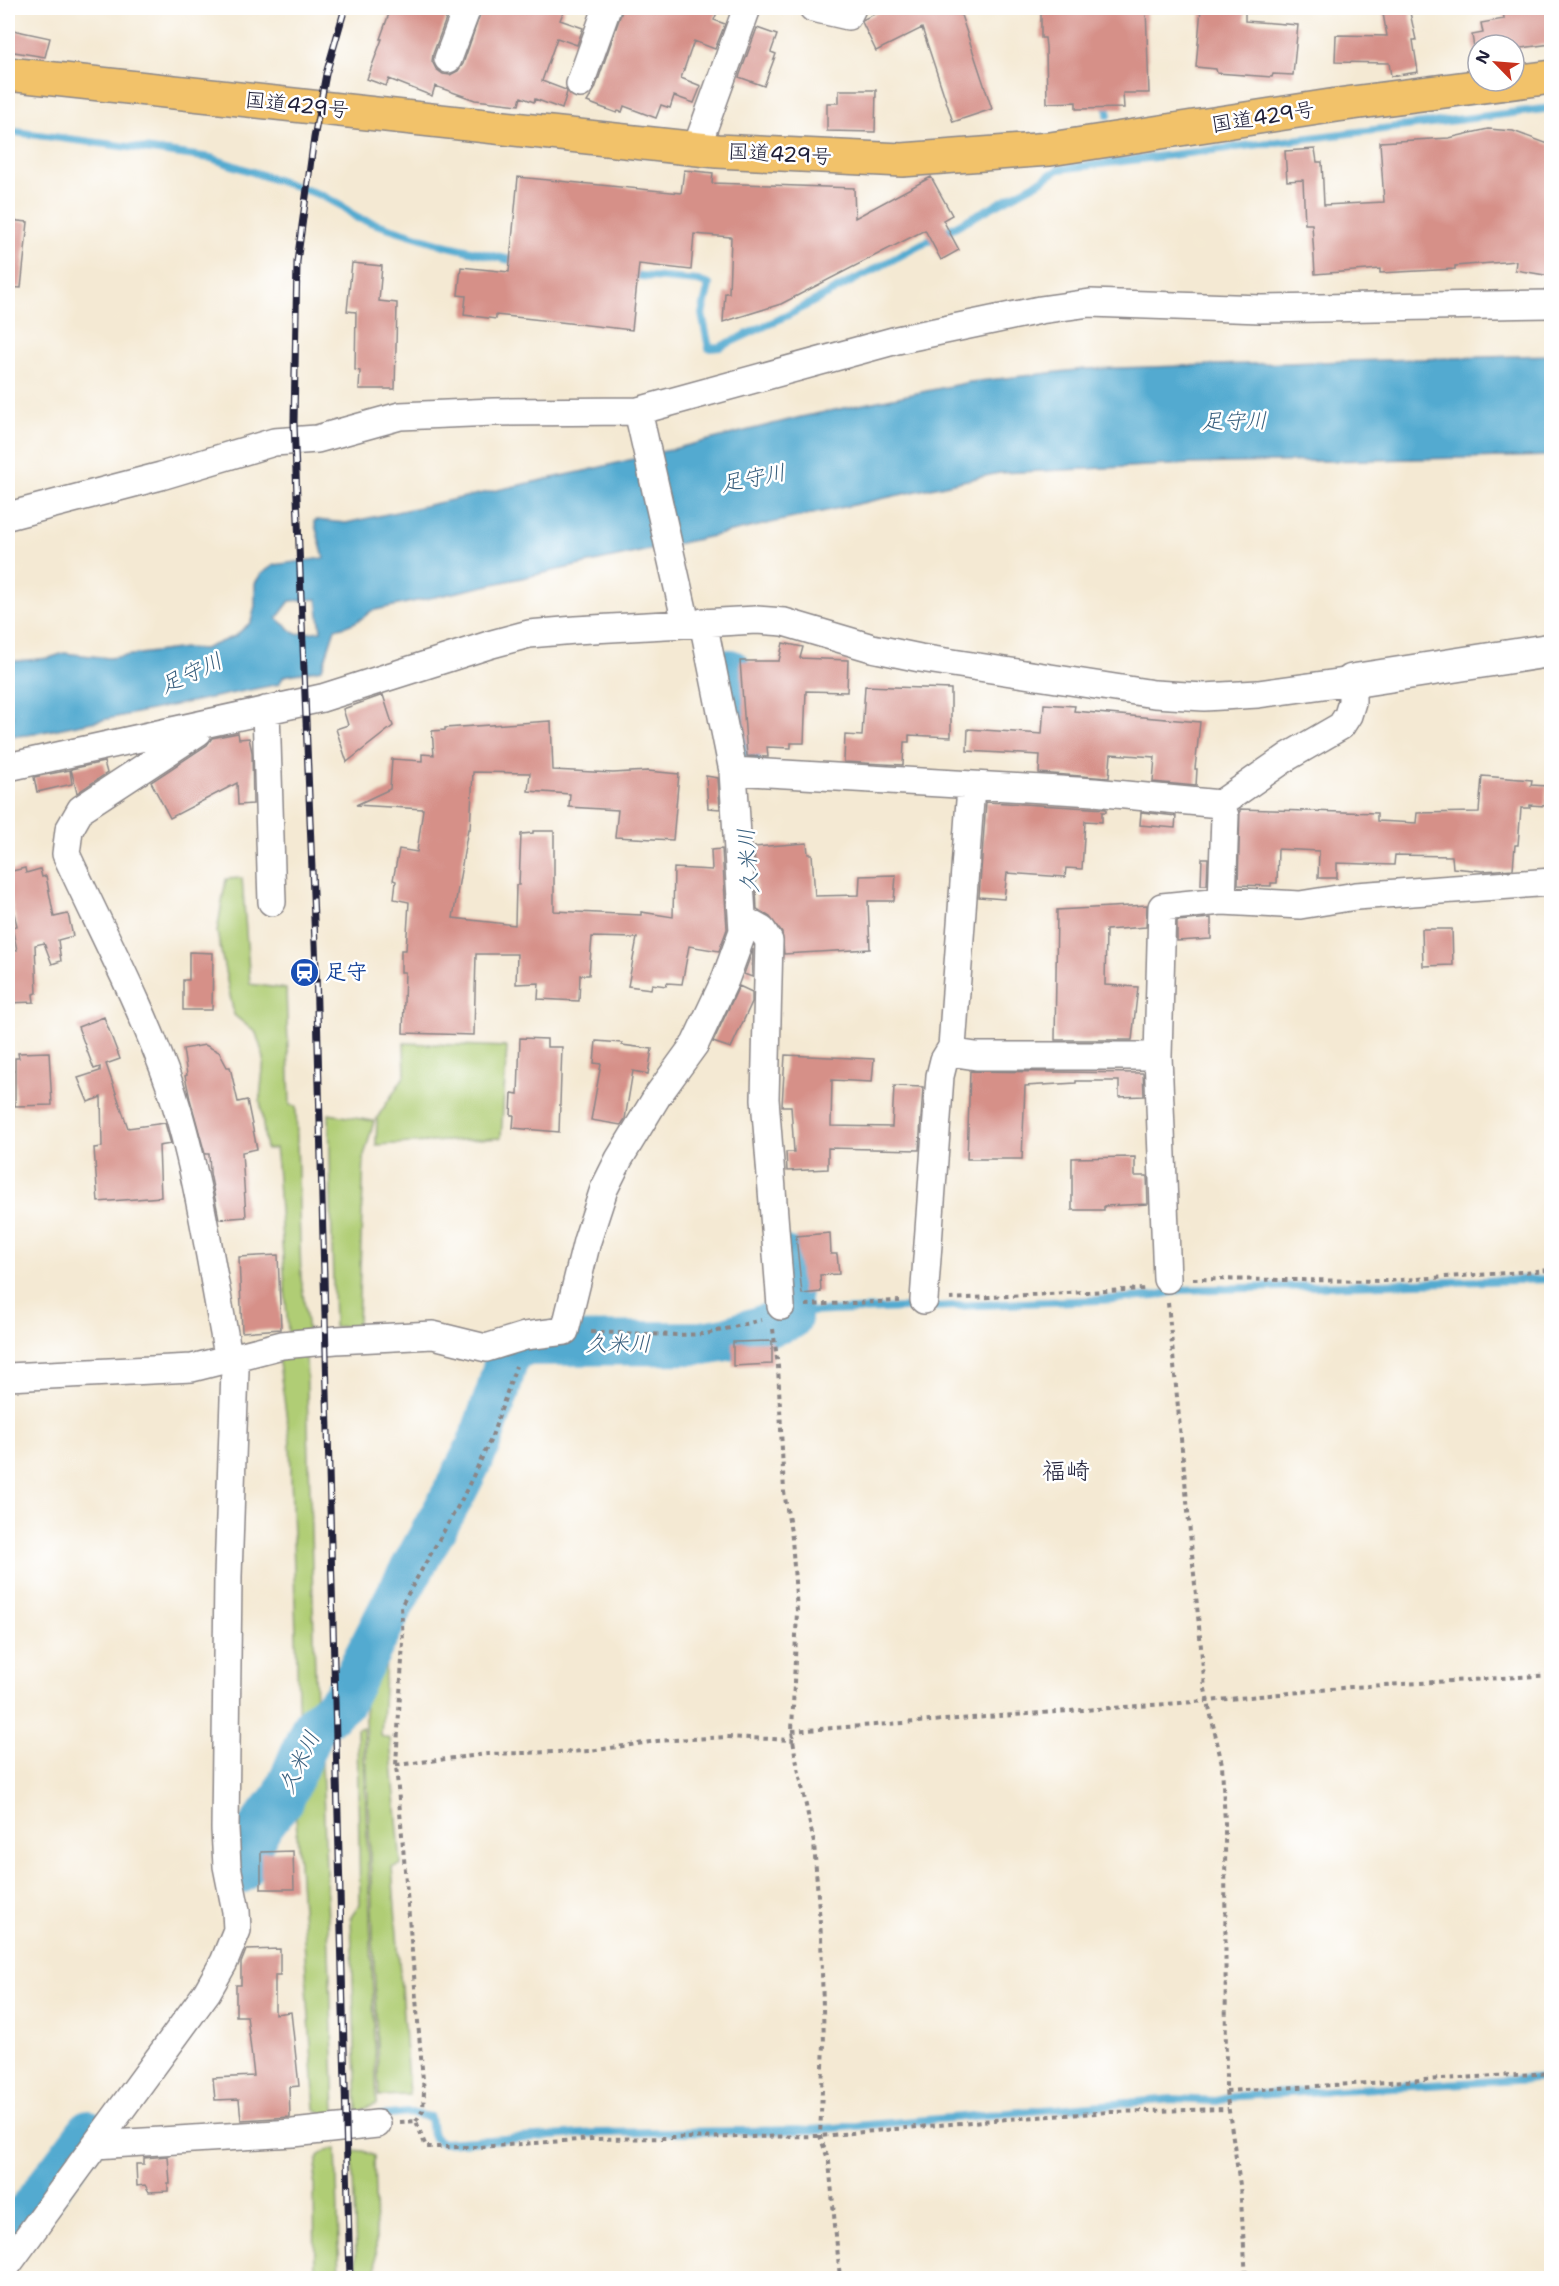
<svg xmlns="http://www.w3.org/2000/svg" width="1559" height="2286" font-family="'Shantell Sans','Klee One',sans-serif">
	<rect width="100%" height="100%" fill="#fff"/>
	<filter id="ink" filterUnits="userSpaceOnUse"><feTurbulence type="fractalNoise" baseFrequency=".0167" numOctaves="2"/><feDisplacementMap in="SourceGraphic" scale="12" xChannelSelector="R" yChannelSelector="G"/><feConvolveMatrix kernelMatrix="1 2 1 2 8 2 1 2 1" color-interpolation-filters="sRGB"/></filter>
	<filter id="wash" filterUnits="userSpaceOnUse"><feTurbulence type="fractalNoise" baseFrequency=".008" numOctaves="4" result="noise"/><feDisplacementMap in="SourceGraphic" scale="24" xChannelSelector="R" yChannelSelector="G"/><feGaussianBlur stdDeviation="1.35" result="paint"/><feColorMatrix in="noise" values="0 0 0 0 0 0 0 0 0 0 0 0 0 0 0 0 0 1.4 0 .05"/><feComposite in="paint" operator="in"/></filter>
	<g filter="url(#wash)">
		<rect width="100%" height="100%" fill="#f4e9d3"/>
		<path fill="#b0cd74" stroke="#697858" stroke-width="1.5" d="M 242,878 L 250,984 L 286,989 L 290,1105 L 296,1106 L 301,1278 L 308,1331 L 288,1333 L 277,1165 L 275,1148 L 266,1150 L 260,1099 L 264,1058 L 256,1033 L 234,1015 L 217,932 L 226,879 Z
			M 404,1043 L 507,1047 L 501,1138 L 376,1145 L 377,1118 L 405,1075 Z
			M 329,1114 L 374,1121 L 364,1156 L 358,1325 L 334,1327 Z
			M 306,1354 L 316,1707 L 304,1721 L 299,1732 L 290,1442 L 278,1356 Z
			M 387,1643 L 381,1736 L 390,1739 L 401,1865 L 392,1867 L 409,2095 L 379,2096 L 364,1692 Z
			M 363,1727 L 377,2104 L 357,2112 L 351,1917 L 360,1904 L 357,1729 Z
			M 321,1735 L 335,2113 L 324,2114 L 315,2109 L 295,1802 C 305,1785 312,1767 311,1747 Z
			M 336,2148 L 340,2278 L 315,2278 L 314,2182 L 318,2156 L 327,2150 Z
			M 352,2150 L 363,2151 L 374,2156 L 377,2278 L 357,2278 Z"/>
		<path fill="#53aad0" stroke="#3a6686" stroke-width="1.5" fill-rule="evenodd" d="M 1551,355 L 1551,456 L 1190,464 L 999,473 L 371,611 C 361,621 349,626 335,629 L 322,669 L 284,676 L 279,684 L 28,735 L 16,736 L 9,733 L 13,716 L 8,712 L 8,662 L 49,658 L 64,653 L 109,658 L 185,648 L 204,649 L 235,636 L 251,622 L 255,606 L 255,583 L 261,574 L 274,565 L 324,558 L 314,521 L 317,520 L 346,523 L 589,470 L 801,417 L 970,382 L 1085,369 ZM 317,599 L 321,631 L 296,634 L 277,618 L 290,601 Z"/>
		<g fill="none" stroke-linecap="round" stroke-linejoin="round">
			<path stroke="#53aad0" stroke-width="8" d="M 1107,99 L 1108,115
				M 8,131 L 211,158 L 321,195 L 342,206 L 357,218 L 444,245 L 519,262
				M 629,275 L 698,281 L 709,285 L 702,314 L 709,348 L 720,347 L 788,315 L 1039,182 L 1059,169 L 1552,108
				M 790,1318 L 807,1312 L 1099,1300 L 1155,1296 L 1180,1290 L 1552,1279
				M 377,2116 L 409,2113 L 430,2117 C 432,2129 430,2140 444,2143 L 596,2133 L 810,2130 L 1173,2099 L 1216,2101 L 1237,2096 L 1552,2078"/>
			<path stroke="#53aad0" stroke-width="44" d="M 730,671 L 739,765
				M 239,1872 L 257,1831 L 284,1796 L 313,1727 L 343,1701 L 397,1596 L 452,1497 L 478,1446 L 498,1391 L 508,1353 L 523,1344 L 703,1343 L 726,1339 L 790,1318 L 786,1258
				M 8,2240 L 89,2132"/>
		</g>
		<g id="blocks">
			<path fill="#d69088" d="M 391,8 L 450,8 L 433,54 L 432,61 L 436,69 L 443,74 L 450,75 L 458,71 L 463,64 L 482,8 L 565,8 L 560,20 L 583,28 L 577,45 L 557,38 L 542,81 L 566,90 L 567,92 L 562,109 L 535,99 L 534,102 L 521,97 L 519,105 L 475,100 L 435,86 L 432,96 L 389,79 L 386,86 L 367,79 L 382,39 L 380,39 Z
				M 623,8 L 719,8 L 714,20 L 725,24 L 715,49 L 694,41 L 681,78 L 701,86 L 694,103 L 674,96 L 670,108 L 661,105 L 656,118 L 624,106 L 622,112 L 618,111 L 617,113 L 587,102 L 595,89 Z
				M 887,8 L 962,8 L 959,9 L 992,109 L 953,122 L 922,28 L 876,51 L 862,22 L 864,19 Z
				M 1041,8 L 1146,8 L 1149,93 L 1123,93 L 1124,108 L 1076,109 L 1076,102 L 1047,103 L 1046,47 L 1045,38 L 1041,38 Z
				M 1201,8 L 1245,8 L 1245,21 L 1298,25 L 1293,75 L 1273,74 L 1272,77 L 1217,73 L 1216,69 L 1196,67 Z
				M 1382,8 L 1409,8 L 1416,40 L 1413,40 L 1418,72 L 1391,76 L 1389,63 L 1335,62 L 1336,35 L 1387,36 Z
				M 1503,8 L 1547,8 L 1551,44 L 1514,49 L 1514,56 L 1514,45 L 1478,45 L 1478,60 L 1476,60 L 1472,35 L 1483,33 L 1481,23 L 1504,19 Z
				M 757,28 L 777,35 L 771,52 L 776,54 L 764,86 L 739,77 Z
				M 8,29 L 50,38 L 45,57 L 8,51 Z
				M 839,90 L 876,90 L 875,132 L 827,131 L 827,103 L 839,103 Z
				M 1488,129 L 1513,131 L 1551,145 L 1551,276 L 1515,270 L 1516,261 L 1455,266 L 1455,269 L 1380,273 L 1380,269 L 1315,274 L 1312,224 L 1305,224 L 1303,180 L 1287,181 L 1285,151 L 1315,149 L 1317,162 L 1322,162 L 1324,205 L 1384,202 L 1380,142 L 1449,138 Z
				M 684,170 L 713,173 L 712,183 L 854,188 L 855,218 L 931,177 L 952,215 L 943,220 L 959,250 L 941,260 L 925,230 L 781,304 L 723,322 L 725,293 L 729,293 L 731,237 L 694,234 L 691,270 L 639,264 L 632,330 L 496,315 L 496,319 L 464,315 L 466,296 L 458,295 L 461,267 L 509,272 L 518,177 L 681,193 Z
				M 8,220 L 28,222 L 21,288 L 8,287 Z
				M 352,263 L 382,266 L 379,301 L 397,303 L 395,389 L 359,389 L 360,371 L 355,370 L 356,312 L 347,311 Z
				M 783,643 L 803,647 L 800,658 L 848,660 L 847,692 L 806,691 L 804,743 L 791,743 L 791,748 L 767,747 L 768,757 L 747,756 L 740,661 L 779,661 Z
				M 865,686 L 951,689 L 951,737 L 909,735 L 909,742 L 904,742 L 903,765 L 844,762 L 845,735 L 862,736 Z
				M 383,695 L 393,726 L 347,762 L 336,729 L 348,725 L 343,709 Z
				M 1044,704 L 1075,706 L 1074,711 L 1200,722 L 1195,769 L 1197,769 L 1196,786 L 1153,782 L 1155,757 L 1111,754 L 1109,778 L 1039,773 L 1040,755 L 967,751 L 968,729 L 1042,734 Z
				M 551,721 L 553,770 L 613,773 L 648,771 L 679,774 L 673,840 L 615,837 L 618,810 L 569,807 L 570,794 L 528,791 L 530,773 L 473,772 L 470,829 L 468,829 L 453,918 L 515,925 L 516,885 L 519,885 L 521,834 L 533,833 L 533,831 L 554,831 L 554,911 L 641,915 L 641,912 L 673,917 L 674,868 L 712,870 L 711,850 L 722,849 L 727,929 L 719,951 L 689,946 L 682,984 L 667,983 L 666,986 L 652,984 L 651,989 L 628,986 L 637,938 L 592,937 L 589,975 L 580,975 L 579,1001 L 538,999 L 539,983 L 516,984 L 517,954 L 476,954 L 474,1035 L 403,1033 L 405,972 L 401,972 L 401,950 L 406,950 L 409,902 L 394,899 L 396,881 L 393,880 L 399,849 L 417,852 L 423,809 L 356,805 L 390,789 L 392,759 L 422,761 L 422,754 L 434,755 L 432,731 L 445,730 L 445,728 Z
				M 238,733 L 239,739 L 249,738 L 252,752 L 253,804 L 238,805 L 237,783 L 170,818 L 151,782 L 207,745 L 212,738 Z
				M 104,762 L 107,773 L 77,793 L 71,769 Z
				M 70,770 L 72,784 L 37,792 L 34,777 Z
				M 706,776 L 718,778 L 720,809 L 708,808 Z
				M 1482,776 L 1532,780 L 1531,785 L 1547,786 L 1545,806 L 1530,805 L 1530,808 L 1521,808 L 1518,845 L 1515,845 L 1513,869 L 1483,871 L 1453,868 L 1452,856 L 1395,855 L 1394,865 L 1337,863 L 1337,878 L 1318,878 L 1319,851 L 1278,849 L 1277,883 L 1271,883 L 1271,886 L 1238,885 L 1240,809 L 1377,813 L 1377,821 L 1416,823 L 1417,813 L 1479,812 Z
				M 986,802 L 1006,803 L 1106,809 L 1106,812 L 1102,812 L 1102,822 L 1085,821 L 1082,869 L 1066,868 L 1065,877 L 1007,873 L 1004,899 L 979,897 Z
				M 1141,812 L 1176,816 L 1175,828 L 1140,825 Z
				M 807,843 L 808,854 L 812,854 L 815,896 L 859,895 L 860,876 L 896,875 L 894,901 L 868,901 L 870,949 L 784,954 L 782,933 L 770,917 L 757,909 L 754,847 Z
				M 1202,858 L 1208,858 L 1207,885 L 1201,885 Z
				M 25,868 L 26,873 L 40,869 L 42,877 L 46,876 L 54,917 L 68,914 L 73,936 L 58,940 L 61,961 L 52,964 L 44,943 L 35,945 L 37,993 L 33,994 L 34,1002 L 8,1003 L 8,950 L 17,950 L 12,927 L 17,926 L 8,888 L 8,872 Z
				M 1147,905 L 1146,927 L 1106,930 L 1105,985 L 1138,987 L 1132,1040 L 1055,1040 L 1057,910 Z
				M 1211,918 L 1211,939 L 1177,941 L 1177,921 Z
				M 1422,929 L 1452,929 L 1453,965 L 1423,966 Z
				M 753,949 L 752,977 L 744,974 Z
				M 189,952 L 213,953 L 212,1010 L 183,1010 L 183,980 L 189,980 Z
				M 739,986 L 752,992 L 752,1002 L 731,1048 L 713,1042 Z
				M 104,1017 L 120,1059 L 106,1064 L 128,1128 L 165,1123 L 171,1144 L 159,1146 L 161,1197 L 98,1202 L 94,1148 L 102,1147 L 101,1097 L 88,1102 L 78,1078 L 100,1071 L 100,1067 L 94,1069 L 78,1027 Z
				M 520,1038 L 547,1039 L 547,1047 L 562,1047 L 559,1132 L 513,1128 L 514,1115 L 511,1115 L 512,1093 L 518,1094 Z
				M 596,1041 L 622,1043 L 622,1045 L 652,1049 L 648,1074 L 633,1071 L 625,1119 L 621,1125 L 591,1120 L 601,1064 L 594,1063 Z
				M 205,1045 L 219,1052 L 227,1067 L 230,1067 L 238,1102 L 247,1100 L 257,1149 L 242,1152 L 246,1217 L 219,1219 L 210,1173 L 209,1154 L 205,1154 L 190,1099 L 185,1076 L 187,1075 L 183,1049 Z
				M 49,1052 L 52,1105 L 15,1106 L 15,1058 L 19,1058 L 18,1053 Z
				M 785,1055 L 874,1059 L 872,1082 L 832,1080 L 831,1126 L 892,1127 L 894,1086 L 923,1087 L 919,1150 L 828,1148 L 828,1169 L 787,1171 L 786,1152 L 794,1152 L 791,1106 L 782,1106 Z
				M 970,1071 L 1143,1073 L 1144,1096 L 1119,1097 L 1119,1081 L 1076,1081 L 1076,1083 L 1025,1086 L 1022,1159 L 967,1159 Z
				M 1135,1157 L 1135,1176 L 1147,1176 L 1148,1204 L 1104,1206 L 1104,1210 L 1072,1210 L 1072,1158 Z
				M 830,1233 L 831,1254 L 837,1254 L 839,1274 L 820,1275 L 821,1292 L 802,1294 L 796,1236 Z
				M 278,1255 L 281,1329 L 242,1332 L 239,1257 Z
				M 772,1341 L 772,1364 L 733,1366 L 733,1342 Z
				M 293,1851 L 294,1889 L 261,1889 L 261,1852 Z
				M 280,1949 L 280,1975 L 275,1975 L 275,2014 L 291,2012 L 299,2086 L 289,2087 L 290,2117 L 241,2120 L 239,2099 L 215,2100 L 213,2078 L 254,2076 L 247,2016 L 236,2016 L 236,1985 L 241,1985 L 241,1963 L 246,1950 Z
				M 168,2156 L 170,2184 L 168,2184 L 168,2191 L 149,2192 L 145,2185 L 137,2186 L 136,2164 L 144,2164 L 144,2158 Z"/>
		</g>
	</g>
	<g filter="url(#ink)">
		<use href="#blocks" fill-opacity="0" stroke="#8b8687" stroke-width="1.5"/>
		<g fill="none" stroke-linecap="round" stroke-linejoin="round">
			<defs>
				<path id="minor" d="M 813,8 L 848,16 L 852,8
					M 448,59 L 467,8
					M 580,84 L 607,8
					M 696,149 L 747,8
					M 638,411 L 686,623
					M 8,516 L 161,476 L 274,442 L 317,439 L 400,416 L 494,412 L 638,411 L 897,340 L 1040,310 L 1090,303 L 1261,309 L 1552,304
					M 266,710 L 272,902
					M 8,767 L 322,698 L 492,644 L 529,634 L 575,630 L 756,620 L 784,622 L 872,648 L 920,658 L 1154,694 L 1204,697 L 1258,694 L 1352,681 L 1352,702 L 1348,715 L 1341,726 L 1289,756 L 1220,804 L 1094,792 L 733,771
					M 1220,804 L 1225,816 L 1222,901
					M 744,920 L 762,930 L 769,941 L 765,1099 L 781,1306
					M 949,1052 L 976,1056 L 1158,1056
					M 1167,1279 L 1158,1056 L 1162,907 L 1222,901 L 1300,905 L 1356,896 L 1552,882
					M 924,1300 L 940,1076 L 944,1060 L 952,1047 L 971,787
					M 8,1377 L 192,1368 L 282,1345 L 336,1340 L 433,1335 L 486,1348 L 525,1336 L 565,1331 L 587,1241 L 604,1189 L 619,1159 L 658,1095 L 695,1044 L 725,980 L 743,931 L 733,771 L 703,622
					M 95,2145 L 293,2133 L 377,2124
					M 8,2264 L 207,1992 L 224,1962 L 237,1930 L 236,1911 L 227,1866 L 225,1829 L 228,1576 L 235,1370 L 226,1344 C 210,1260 197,1166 170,1086 C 142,1006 101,930 66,854 L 69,830 L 81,809 L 198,732"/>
				<path id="tertiary" d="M 1352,681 L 1552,650"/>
				<path id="trunk" d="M 8,74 L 717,151 L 902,160 L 1050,149 L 1337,105 L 1552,77"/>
			</defs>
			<use href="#minor" stroke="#8b8687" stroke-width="30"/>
			<use href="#tertiary" stroke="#8b8687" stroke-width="36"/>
			<use href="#trunk" stroke="#8b8687" stroke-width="36"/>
			<path stroke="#8b8687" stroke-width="4" stroke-dasharray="4.5 4.5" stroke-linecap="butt" d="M 1193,1279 L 1386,1281 L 1552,1270
				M 950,1299 L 1146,1289
				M 1168,1303 L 1205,1689 L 1222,1764 L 1225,1823 L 1226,2091 L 1240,2185 L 1246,2278
				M 806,1305 L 900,1301
				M 773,1329 L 778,1366 L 784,1492 L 792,1538 L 797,1611 L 792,1731 L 795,1754 L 814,1843 L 821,1936 L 824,2044 L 820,2136 L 829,2162 L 840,2278
				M 591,1332 L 676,1335 L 706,1334 L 761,1320
				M 792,1731 L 1208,1701 L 1352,1687 L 1552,1675
				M 396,1765 L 488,1754 L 590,1751 L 657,1741 L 726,1737 L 794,1740
				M 1226,2091 L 1552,2073
				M 416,2121 L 423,2110 L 424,2092 L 396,1765 L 403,1642 L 401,1606 L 461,1501 L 491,1439 L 516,1366
				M 400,2122 L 416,2121 L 426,2147 L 478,2147 L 592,2139 L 820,2136 L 993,2120 L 1110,2112 L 1228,2109"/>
			<use href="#minor" stroke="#fff" stroke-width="27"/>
			<use href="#tertiary" stroke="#fff" stroke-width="33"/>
			<use href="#trunk" stroke="#f2c26a" stroke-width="33"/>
			<defs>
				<path id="rail" d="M 345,8 L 326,74 L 314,138 L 297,262 L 294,422 L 316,969 L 350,2278"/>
			</defs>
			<use href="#rail" stroke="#22223b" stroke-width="7"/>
			<use href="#rail" stroke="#fff" stroke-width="4.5" stroke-dasharray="14" stroke-linecap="butt"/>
		</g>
	</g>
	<defs>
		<symbol id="station-disc" viewBox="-11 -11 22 22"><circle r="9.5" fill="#1a4fb4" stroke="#fff"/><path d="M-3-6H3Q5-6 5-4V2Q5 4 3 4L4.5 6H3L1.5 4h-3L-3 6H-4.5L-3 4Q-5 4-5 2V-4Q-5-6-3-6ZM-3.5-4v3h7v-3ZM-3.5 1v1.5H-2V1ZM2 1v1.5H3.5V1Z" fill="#fff"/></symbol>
	</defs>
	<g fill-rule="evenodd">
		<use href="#station-disc" x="288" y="956" width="33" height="33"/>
	</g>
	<g text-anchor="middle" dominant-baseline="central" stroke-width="5" stroke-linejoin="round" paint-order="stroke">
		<g font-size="21" fill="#22223b" stroke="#fff">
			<text transform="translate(297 105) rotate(6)">国道429号</text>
			<text transform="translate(1263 117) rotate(-9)">国道429号</text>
			<text transform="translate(780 154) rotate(3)">国道429号</text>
		</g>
		<g font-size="21" font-weight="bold" fill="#164399" stroke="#fff" text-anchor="start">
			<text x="325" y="972">足守</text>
		</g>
		<g font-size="22" font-style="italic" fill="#385f7e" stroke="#fff">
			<text transform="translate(1234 421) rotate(-1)">足守川</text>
			<text transform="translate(753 478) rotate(-11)">足守川</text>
			<text transform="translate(191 673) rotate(-25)">足守川</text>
			<text transform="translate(748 861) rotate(-94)">久米川</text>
			<text x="618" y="1343">久米川</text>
			<text transform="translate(299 1762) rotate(-64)">久米川</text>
		</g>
		<g font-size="24" fill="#22223b" stroke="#fff">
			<text x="1066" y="1471">福崎</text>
		</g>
	</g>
	<rect width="1559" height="2286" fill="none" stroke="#fff" stroke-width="30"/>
	<g transform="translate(1496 63) rotate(295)"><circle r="28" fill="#ffffff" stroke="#a7a7b1" stroke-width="1.5"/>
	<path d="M0-4.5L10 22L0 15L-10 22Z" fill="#c8321e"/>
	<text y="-9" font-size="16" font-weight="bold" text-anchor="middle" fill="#22223b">N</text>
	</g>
</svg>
